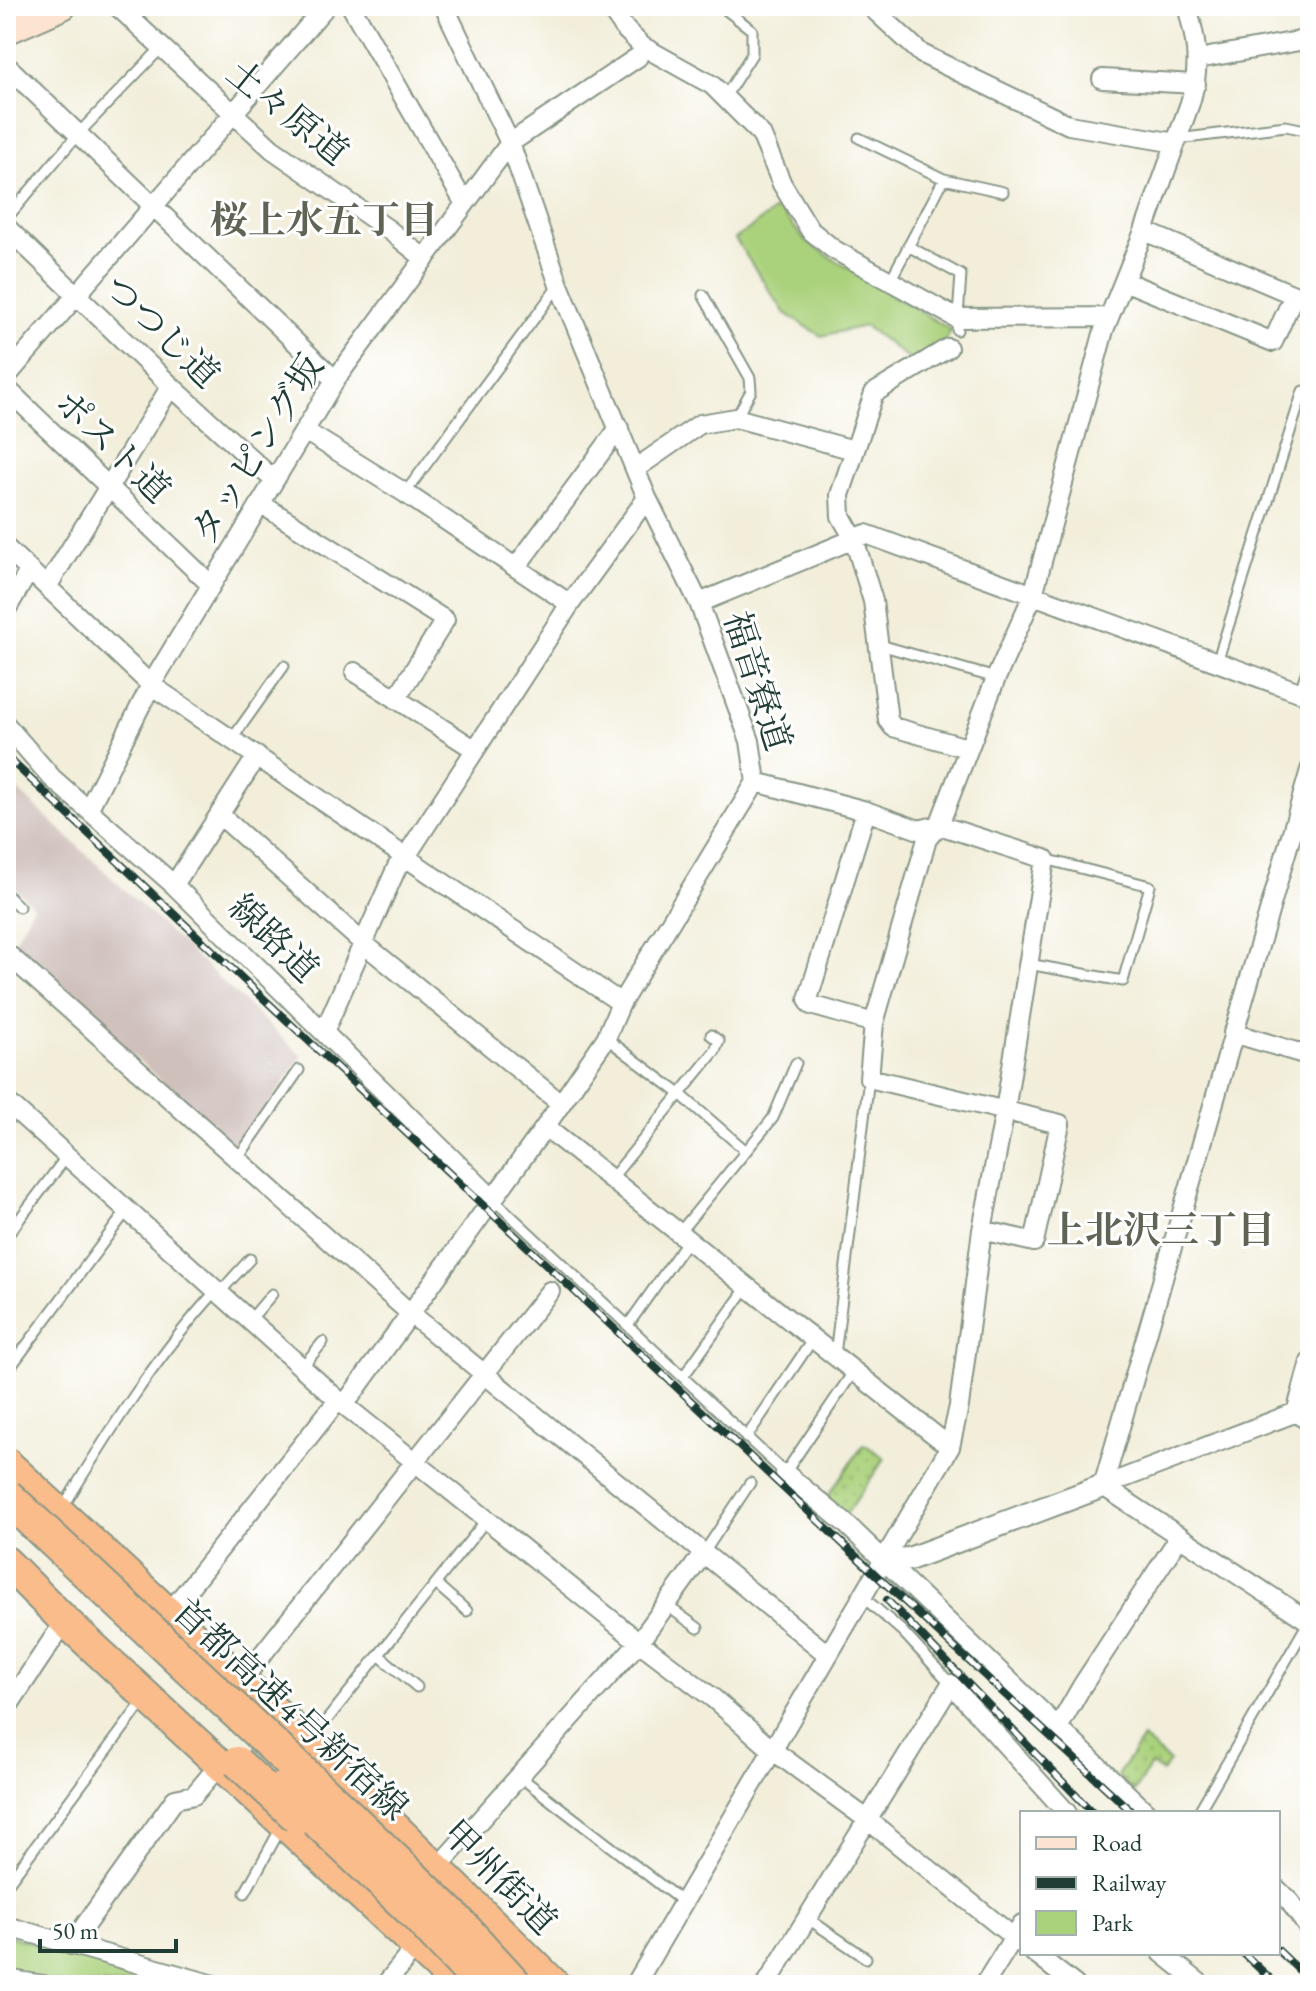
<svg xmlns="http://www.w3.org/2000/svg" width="1316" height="1991" font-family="'EB Garamond','Noto Serif JP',serif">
	<defs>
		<pattern id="grass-dots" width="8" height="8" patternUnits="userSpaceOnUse" patternTransform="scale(2)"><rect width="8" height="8" fill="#aad17c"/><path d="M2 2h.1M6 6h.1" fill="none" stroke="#92b46c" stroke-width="1.8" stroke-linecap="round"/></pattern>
	</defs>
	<rect width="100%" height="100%" fill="#fff"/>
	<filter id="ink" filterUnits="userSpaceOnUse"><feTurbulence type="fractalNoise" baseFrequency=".0125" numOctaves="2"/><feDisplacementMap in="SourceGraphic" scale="16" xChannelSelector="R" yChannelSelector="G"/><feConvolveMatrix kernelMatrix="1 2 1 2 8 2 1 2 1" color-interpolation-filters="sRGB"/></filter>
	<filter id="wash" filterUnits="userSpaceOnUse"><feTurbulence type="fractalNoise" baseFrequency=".006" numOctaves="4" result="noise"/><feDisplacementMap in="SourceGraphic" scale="32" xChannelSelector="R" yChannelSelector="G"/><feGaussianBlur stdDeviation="1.8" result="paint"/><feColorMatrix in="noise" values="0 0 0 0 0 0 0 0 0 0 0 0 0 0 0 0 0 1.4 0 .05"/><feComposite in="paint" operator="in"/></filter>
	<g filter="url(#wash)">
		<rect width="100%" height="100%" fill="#f2eeda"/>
		<path fill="#cfc0bb" d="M 6,779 L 302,1056 L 239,1150 L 12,947 L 33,906 L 6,880 Z"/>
		<path fill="url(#grass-dots)" stroke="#648758" stroke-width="2" d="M 864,1444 L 885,1458 L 845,1516 L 825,1500 Z
			M 1143,1738 L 1169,1762 L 1162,1772 L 1151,1765 L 1134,1792 L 1117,1776 Z"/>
		<path fill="#aad17c" stroke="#648758" stroke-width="2" d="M 778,208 L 805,240 L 830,257 L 951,330 L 946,341 L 913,362 L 865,326 L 821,336 L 784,312 L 735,239 Z
			M 6,1935 L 27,1941 L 186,1985 L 69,1985 L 6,1972 Z"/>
	</g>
	<g filter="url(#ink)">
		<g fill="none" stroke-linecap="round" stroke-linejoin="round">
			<defs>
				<path id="service" d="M 721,6 L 752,30 L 752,54 L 725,97
					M 859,138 L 944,179 L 1003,192
					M 1177,139 L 1286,126 L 1310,131
					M 6,219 L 78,134 L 163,46
					M 908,246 L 961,275 L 957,330
					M 890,281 L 944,179
					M 703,295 L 750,378 L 751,391 L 736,418
					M 405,493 L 559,285
					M 880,645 L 996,678
					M 1217,662 L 1303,391
					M 1300,691 L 1310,661
					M 232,739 L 284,666
					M 6,894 L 19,907
					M 1028,964 L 1123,981 L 1150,886 L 1045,859
					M 606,1038 L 680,1094 L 746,1151
					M 236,1161 L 299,1070
					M 611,1179 L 715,1051 L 719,1041 L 711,1035
					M 494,1200 L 785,1473 L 854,1371
					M 679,1233 L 773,1118 L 796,1063
					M 6,1237 L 67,1156
					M 220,1292 L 250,1259
					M 250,1320 L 272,1294
					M 628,1325 L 688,1240
					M 835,1355 L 869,1078
					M 302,1367 L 323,1342
					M 6,1373 L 128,1209
					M 683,1377 L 747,1287
					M 746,1438 L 813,1339
					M 62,1509 C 108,1433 157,1355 217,1290
					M 703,1554 L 750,1483
					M 436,1584 L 467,1611
					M 863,1597 L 902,1631 L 951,1684
					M 666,1605 L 698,1628
					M 380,1656 L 417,1687
					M 311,1740 L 487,1519
					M 519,1776 L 684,1903
					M 1198,1813 L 1309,1621
					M 6,1886 L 145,1699
					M 245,1893 L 282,1826
					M 807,1918 L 866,1958"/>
				<path id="minor" d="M 117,6 L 272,149 L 389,230 L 425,259
					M 351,6 L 465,204
					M 609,6 L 625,29 L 642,46 L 712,85 L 761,134 L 782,184 L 810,230 L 833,249 L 956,318 L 1109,317
					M 870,6 L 922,54 L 1069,125 L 1176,143
					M 1198,59 L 1310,39
					M 6,65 L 335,380
					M 1102,79 L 1196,84
					M 6,227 L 171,386 L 274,480
					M 1144,231 L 1294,295 L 1310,297
					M 1124,281 L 1273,342 L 1294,295
					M 948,348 L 874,393 L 840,495 L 841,516 L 854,539 L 873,601 L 888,720 L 893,727 L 967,748
					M 6,377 L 326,6
					M 6,388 L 210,584
					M 305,431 L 405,493 L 570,604
					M 635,469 L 700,424 L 736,418 L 854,450
					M 261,504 L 445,620 L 396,699
					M 6,548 L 151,685 L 621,1003
					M 516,567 L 619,428
					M 47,587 L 171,386
					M 699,603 L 866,534 L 1310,696
					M 6,610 L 29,571
					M 355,672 L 474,749
					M 6,725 L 52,778 L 174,885 L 494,1200
					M 89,808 L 151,685 L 335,380 L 510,143 L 638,57
					M 866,811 L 808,999 L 811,1005 L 874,1023
					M 220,815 L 363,943 L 559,1102
					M 174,885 L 257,756
					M 6,969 L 11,957 L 411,1314 L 827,1654
					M 324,1032 L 397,867 L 405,858 L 570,604 L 647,498
					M 1233,1033 L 1310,1056
					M 6,1101 L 338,1400 L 639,1642 L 714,1699 L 771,1749 L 868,1820 L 1022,1944
					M 545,1127 L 950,1447
					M 982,1230 L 1034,1242 L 1060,1124 L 869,1078 L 874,1023 L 927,839 L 939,825 L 996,678 L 1033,595 L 1104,330 L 1144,231 L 1190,103 C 1201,66 1197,43 1187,6
					M 1310,1362 L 1296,1413 L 1310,1422
					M 345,1404 L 545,1127 L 606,1038 L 621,1003 L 756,782 L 750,741 L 699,603 L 647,498 L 559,285 L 510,143 L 444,6
					M 785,1473 L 845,1523 L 1147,1813
					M 1103,1486 L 1310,770
					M 1103,1486 L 1310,1622
					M 1103,1486 L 1310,1407
					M 169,1613 L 338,1400
					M 242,1680 L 550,1291
					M 6,1709 L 65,1621
					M 1058,1728 L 1082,1686 L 1180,1536
					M 437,1868 L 639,1642 L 703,1554
					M 1278,1890 L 1290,1902 L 1310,1930
					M 6,1926 L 214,1985
					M 71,1945 L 175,1799 L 194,1795 L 220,1764
					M 1034,1953 L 1075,1985
					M 1162,1953 L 1202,1985
					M 6,1979 L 43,1985
					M 385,1985 L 421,1940
					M 635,1985 L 950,1447 L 959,1406 L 982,1230 L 1005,1111 L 1045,859 L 939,825 L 919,830 L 866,811 L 756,782
					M 766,1985 L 951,1684 L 1067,1813
					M 984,1985 L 1022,1924"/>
				<path id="tertiary" d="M 883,1561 L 909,1559 L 1103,1486"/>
				<path id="secondary" d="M 6,31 L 63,6"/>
				<path id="trunk" d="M 6,1463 L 309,1743 L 555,1985
					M 6,1562 L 65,1621 L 438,1966 L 455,1985"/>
			</defs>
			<use href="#service" stroke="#889687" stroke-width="13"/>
			<use href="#minor" stroke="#889687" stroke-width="22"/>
			<use href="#tertiary" stroke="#889687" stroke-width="26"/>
			<use href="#secondary" stroke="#889687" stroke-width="30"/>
			<use href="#trunk" stroke="#889687" stroke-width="34"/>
			<use href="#service" stroke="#fff" stroke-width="9"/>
			<use href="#minor" stroke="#fff" stroke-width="18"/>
			<use href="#tertiary" stroke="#fff" stroke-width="22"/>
			<use href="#secondary" stroke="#fde4d0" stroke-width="26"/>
			<use href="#trunk" stroke="#f9bc8a" stroke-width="30"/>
			<defs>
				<path id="rail" d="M 6,756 L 876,1575 L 1133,1813
					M 887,1600 L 1093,1813
					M 1278,1950 L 1310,1981
					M 1243,1953 L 1277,1985"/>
			</defs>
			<use href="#rail" stroke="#1f3d34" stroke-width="8"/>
			<use href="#rail" stroke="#fff" stroke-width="5" stroke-dasharray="15" stroke-linecap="butt"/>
			<defs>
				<path id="primary-bridge" d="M 237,1762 L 297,1818"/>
				<path id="motorway-bridge" d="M 6,1496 L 347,1815 L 452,1916 L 515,1985
					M 284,1789 L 414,1912 L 483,1985"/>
			</defs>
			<use href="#primary-bridge" stroke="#889687" stroke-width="34" stroke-linecap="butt"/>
			<use href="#motorway-bridge" stroke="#889687" stroke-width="38" stroke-linecap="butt"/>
			<use href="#primary-bridge" stroke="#f9bc8a" stroke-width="30"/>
			<use href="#motorway-bridge" stroke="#f9bc8a" stroke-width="34"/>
		</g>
	</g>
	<g text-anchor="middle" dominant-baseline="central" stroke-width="6" stroke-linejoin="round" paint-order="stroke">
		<g font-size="36" fill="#1f3d34" stroke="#fff">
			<text transform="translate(288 112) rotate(39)">土々原道</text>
			<text transform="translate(162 331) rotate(44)">つつじ道</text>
			<text transform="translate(113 446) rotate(44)">ポスト道</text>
			<text transform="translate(257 449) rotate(-58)">タッピング坂</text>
			<text transform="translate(758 681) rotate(72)">福音寮道</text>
			<text transform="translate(274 938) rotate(44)">線路道</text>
			<text transform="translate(291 1709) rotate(43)">首都高速4号新宿線</text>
			<text transform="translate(500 1877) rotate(45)">甲州街道</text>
		</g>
		<g font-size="38" font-weight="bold" fill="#606455" stroke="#fff">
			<text x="324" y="219">桜上水五丁目</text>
			<text x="1161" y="1229">上北沢三丁目</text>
		</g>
	</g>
	<rect width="1316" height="1991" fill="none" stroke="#fff" stroke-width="32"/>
	<rect x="1020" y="1811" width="260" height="144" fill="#ffffff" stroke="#a5b1ae" stroke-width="2"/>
	<rect x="1036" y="1837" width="40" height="12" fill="#fde4d0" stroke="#a5b1ae" stroke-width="2"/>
	<text x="1092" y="1851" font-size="24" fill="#1f3d34">Road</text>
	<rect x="1036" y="1877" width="40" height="12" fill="#1f3d34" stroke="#a5b1ae" stroke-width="2"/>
	<text x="1092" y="1891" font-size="24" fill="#1f3d34">Railway</text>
	<rect x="1036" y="1911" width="40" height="24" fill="#aad17c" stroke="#a5b1ae" stroke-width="2"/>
	<text x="1092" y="1931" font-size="24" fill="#1f3d34">Park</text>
	<path d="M40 1939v12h136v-12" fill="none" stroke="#1f3d34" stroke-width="4"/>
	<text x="52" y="1939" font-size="24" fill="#1f3d34" stroke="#ffffff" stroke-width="6" paint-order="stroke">50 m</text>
</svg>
